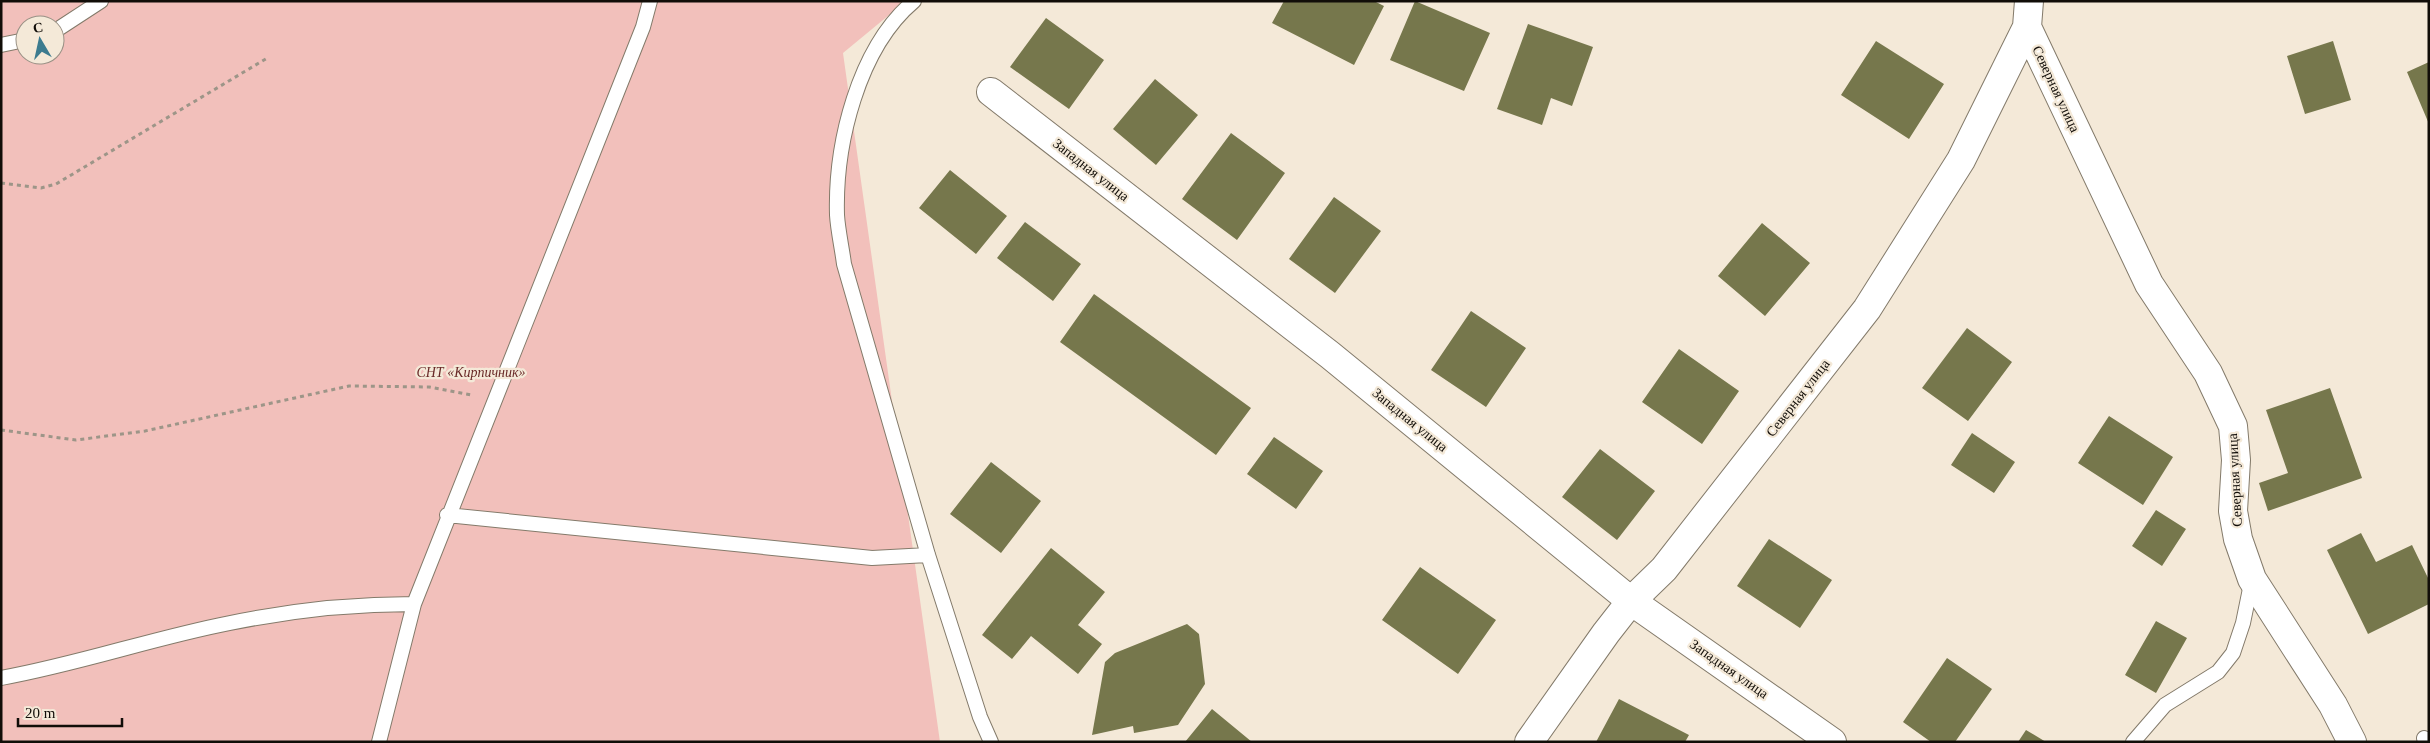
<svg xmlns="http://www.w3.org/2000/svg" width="2430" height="743" font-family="Georgia,serif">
	<rect width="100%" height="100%" fill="#f4e9d8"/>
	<path fill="#f2c0bb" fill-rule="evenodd" d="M 1,1 L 906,1 L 843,53 L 940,742 L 1,742 ZM 25,25 L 55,25 L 55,55 L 25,55 Z"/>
	<path fill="#76774c" d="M 1284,1 L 1374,1 L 1384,6 L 1354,65 L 1272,23 Z
		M 1415,1 L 1490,33 L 1464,91 L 1390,60 Z
		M 1046,18 L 1104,60 L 1069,109 L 1010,67 Z
		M 1528,24 L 1593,47 L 1572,106 L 1551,98 L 1542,125 L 1497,109 Z
		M 1876,41 L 1944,84 L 1909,139 L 1841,95 Z
		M 2333,41 L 2351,100 L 2305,114 L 2287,56 Z
		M 2429,62 L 2429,124 L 2407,72 Z
		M 1155,79 L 1198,115 L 1156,165 L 1113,129 Z
		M 1231,133 L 1285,173 L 1237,240 L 1182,199 Z
		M 950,170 L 1007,216 L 976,254 L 919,208 Z
		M 1334,197 L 1381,231 L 1335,293 L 1289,259 Z
		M 1025,222 L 1081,264 L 1053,301 L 997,258 Z
		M 1762,223 L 1810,263 L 1765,316 L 1718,276 Z
		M 1094,294 L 1251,408 L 1216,455 L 1060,342 Z
		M 1471,311 L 1526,348 L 1486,407 L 1431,370 Z
		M 1967,328 L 2012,362 L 1968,421 L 1922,388 Z
		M 1679,349 L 1739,391 L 1702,444 L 1642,402 Z
		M 2330,388 L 2362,478 L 2268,511 L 2259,483 L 2288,473 L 2266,410 Z
		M 2109,416 L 2173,457 L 2143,505 L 2078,463 Z
		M 1972,433 L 2015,462 L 1994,493 L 1951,465 Z
		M 1274,437 L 1323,471 L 1296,509 L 1247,474 Z
		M 1600,449 L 1655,491 L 1617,540 L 1562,497 Z
		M 991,462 L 1041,501 L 1001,553 L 950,514 Z
		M 2156,510 L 2186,529 L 2162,566 L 2132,546 Z
		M 2361,533 L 2376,562 L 2412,545 L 2429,580 L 2429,604 L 2368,634 L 2327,550 Z
		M 1769,539 L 1832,580 L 1800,628 L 1737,586 Z
		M 1051,548 L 1105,592 L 1078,625 L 1102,644 L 1078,674 L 1031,636 L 1012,659 L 982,635 Z
		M 1420,567 L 1496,620 L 1458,674 L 1382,620 Z
		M 2156,621 L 2187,638 L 2156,693 L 2125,675 Z
		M 1187,624 L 1199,634 L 1205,684 L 1178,725 L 1134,733 L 1133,726 L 1092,735 L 1105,662 L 1115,653 Z
		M 1947,658 L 1992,689 L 1955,742 L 1931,742 L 1903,722 Z
		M 1619,699 L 1689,735 L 1685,742 L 1596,742 Z
		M 1212,709 L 1252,742 L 1185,742 Z
		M 2026,730 L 2046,742 L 2018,742 Z"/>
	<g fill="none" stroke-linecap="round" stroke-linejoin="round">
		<defs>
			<path id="service" d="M 914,1 C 858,48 835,144 837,215 C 838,231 842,248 844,264 L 928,555 L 980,717 L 991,742
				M 55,31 L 101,1
				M 1,45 L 25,40
				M 447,515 L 872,558 L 928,555
				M 1,678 C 79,664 153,638 230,623 C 288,611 354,604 414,604
				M 2424,738 L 2425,742
				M 379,742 L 414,604 L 643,27 L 650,1
				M 2133,742 L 2165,705 L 2218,672 L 2233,653 L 2243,623 L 2252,579"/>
			<path id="minor" d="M 2027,27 L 2149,284 L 2208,373 L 2233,426 L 2236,460 L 2233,511 L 2238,539 L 2252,579 L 2333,705 L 2352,742
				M 991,92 L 1330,355 L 1631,601 L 1832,742
				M 1529,742 L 1606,633 L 1631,601 L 1664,569 L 1867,309 L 1961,160 L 2027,27 L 2029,1"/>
		</defs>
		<use href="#service" stroke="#837a6a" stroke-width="16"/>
		<use href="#minor" stroke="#837a6a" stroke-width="30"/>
		<path stroke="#9d9588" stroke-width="3" stroke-dasharray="4 4" stroke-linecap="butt" d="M 1,183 L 41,188 L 56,184 L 269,57
			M 1,430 L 76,440 L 145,431 L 349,386 L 429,387 L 471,395"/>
		<use href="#service" stroke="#fff" stroke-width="14"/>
		<use href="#minor" stroke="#fff" stroke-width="28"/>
	</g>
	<g text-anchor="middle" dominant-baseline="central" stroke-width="4.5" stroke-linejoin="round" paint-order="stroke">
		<g font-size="14" fill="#110d08" stroke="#f4e9d8">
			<text transform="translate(2056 89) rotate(65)">Северная улица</text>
			<text transform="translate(1091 170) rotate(38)">Западная улица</text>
			<text transform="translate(1798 398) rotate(-52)">Северная улица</text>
			<text transform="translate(1410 420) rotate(39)">Западная улица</text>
			<text transform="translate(2235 480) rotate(-93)">Северная улица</text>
			<text transform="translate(1729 669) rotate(35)">Западная улица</text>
		</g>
		<g font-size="14" font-style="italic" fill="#692a28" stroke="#f4e9d8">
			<text x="471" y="372">СНТ «Кирпичник»</text>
		</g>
	</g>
	<rect width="2430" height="743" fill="none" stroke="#110d08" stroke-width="5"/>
	<g transform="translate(40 40) rotate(351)"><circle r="24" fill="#f4e9d8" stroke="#999185"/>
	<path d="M0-4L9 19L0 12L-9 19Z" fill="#3c7b8f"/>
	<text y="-8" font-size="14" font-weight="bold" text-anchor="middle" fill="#110d08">С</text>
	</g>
	<path d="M18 718v8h104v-8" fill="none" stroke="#110d08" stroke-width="2.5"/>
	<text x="25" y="718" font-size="15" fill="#110d08" stroke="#f4e9d8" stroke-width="4" paint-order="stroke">20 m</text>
</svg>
